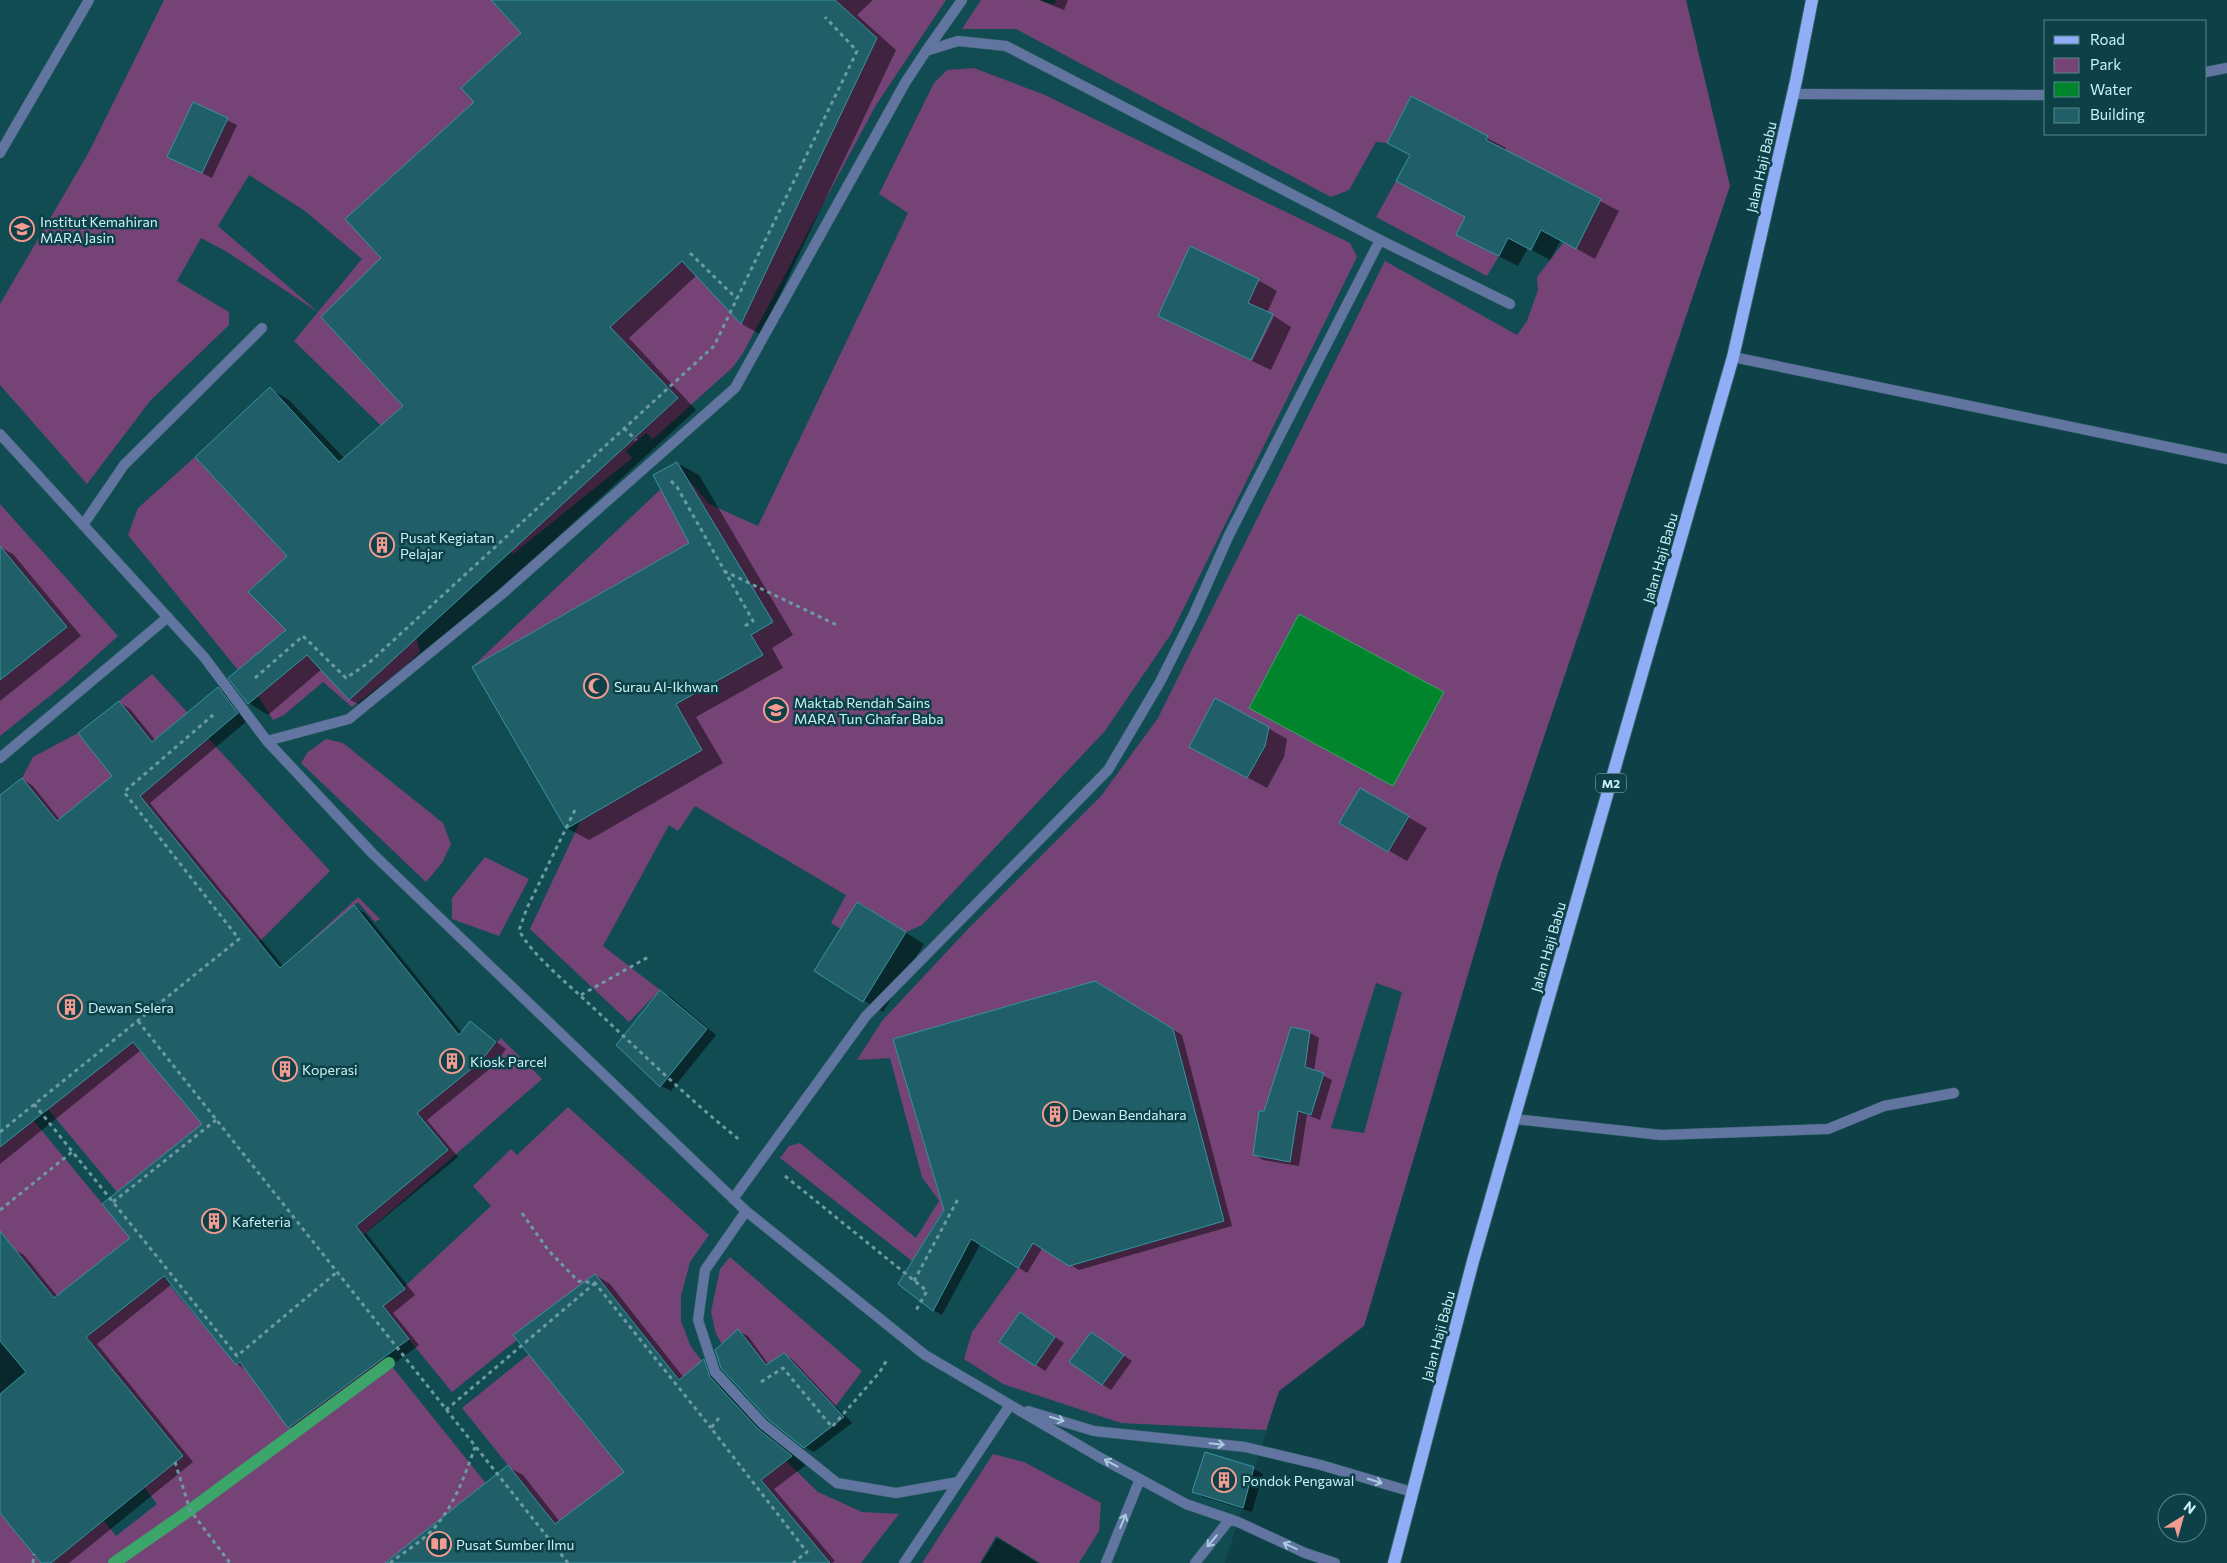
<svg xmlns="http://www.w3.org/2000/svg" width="2227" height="1563" font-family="Commissioner,sans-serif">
	<rect width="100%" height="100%" fill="#0e4047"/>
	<path fill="#114c53" d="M 0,0 L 1686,0 L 1730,186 L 1498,873 L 1364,1326 L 1279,1391 L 1225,1563 L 0,1563 Z"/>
	<path fill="#764376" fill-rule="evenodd" d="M 164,0 L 946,0 L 876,105 L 743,353 L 733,367 L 653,439 L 646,433 L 626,451 L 632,458 L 513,554 L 294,341 L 318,312 L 227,252 L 201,238 L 177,281 L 229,312 L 229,325 L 150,401 L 87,484 L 0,385 L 0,304 L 89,152 ZM 249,175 L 305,211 L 362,259 L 318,312 L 218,226 Z
		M 981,0 L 1040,0 L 1054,5 L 1056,0 L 1686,0 L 1730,186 L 1498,873 L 1364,1326 L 1279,1391 L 1266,1430 L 1121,1423 L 1003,1384 L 964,1359 L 972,1332 L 1018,1268 L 1033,1243 L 1224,1221 L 1173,1029 L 1095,981 L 893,1039 L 937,1188 L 952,1196 L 912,1261 L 780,1158 L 789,1146 L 800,1143 L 916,1238 L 939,1201 L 922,1177 L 890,1058 L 857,1060 L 882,1021 L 968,929 L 1101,796 L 1158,718 L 1385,261 L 1517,335 L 1527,321 L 1538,290 L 1537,277 L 1564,242 L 1576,248 L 1601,199 L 1501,148 L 1456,234 L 1499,256 L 1487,276 L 1376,217 L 1396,181 L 1450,207 L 1411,96 L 1387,143 L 1376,142 L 1349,190 L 1331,197 L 1016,29 L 962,29 ZM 1376,983 L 1402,992 L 1364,1133 L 1331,1128 Z
		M 974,68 L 1045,95 L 1350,243 L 1357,257 L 1171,634 L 1105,731 L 922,925 L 906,932 L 858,902 L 841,929 L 831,923 L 846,895 L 695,806 L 678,831 L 669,825 L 603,946 L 660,990 L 629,1022 L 530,929 L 581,820 L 702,750 L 676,704 L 751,635 L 772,622 L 687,478 L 709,504 L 758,526 L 908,213 L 879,194 L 934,83 L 947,70 Z
		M 195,457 L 287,556 L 248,592 L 286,630 L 238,670 L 128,535 L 138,508 Z
		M 661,489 L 689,543 L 472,667 Z
		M 0,504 L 118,636 L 66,683 L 0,736 Z
		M 416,637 L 420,652 L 401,670 L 352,707 L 323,682 L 284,715 L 273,720 L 258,696 L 307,655 Z
		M 152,674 L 188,713 L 152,742 L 119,701 Z
		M 78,733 L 112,776 L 105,882 L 22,778 L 33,757 Z
		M 208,738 L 330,871 L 259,942 L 139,796 Z
		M 326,739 L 343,743 L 443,823 L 451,844 L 442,863 L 426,882 L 301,763 L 308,752 Z
		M 485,857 L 529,879 L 499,936 L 452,919 L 452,898 Z
		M 358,897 L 380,919 L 375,922 L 358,902 L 294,956 Z
		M 501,1038 L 542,1079 L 345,1251 L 386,1304 L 405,1289 L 404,1287 L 491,1206 L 473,1186 L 511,1149 L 517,1155 L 568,1107 L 709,1235 L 690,1262 L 681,1296 L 681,1321 L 691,1347 L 702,1361 L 695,1367 L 717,1394 L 700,1406 L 595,1274 L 515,1334 L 517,1340 L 452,1392 L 258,1155 L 272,1144 L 276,1149 L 366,1076 L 380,1094 L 297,1163 L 352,1230 L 448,1150 L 417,1113 L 482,1059 Z
		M 133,1042 L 202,1124 L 117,1192 L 48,1109 Z
		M 33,1120 L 236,1365 L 329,1288 L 550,1563 L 51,1563 L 104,1521 L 116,1536 L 157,1504 L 144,1487 L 183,1456 L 0,1231 L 0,1147 Z
		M 730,1257 L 862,1371 L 835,1407 L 784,1353 L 766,1365 L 722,1344 L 716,1334 L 711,1312 L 720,1269 Z
		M 529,1354 L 698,1563 L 596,1494 L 555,1524 L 462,1408 Z
		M 752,1437 L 777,1468 L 786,1461 L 818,1492 L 862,1512 L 899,1514 L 861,1563 L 808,1563 L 821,1552 L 735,1450 Z
		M 993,1454 L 1024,1462 L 1101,1503 L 1099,1531 L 1079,1563 L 1040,1563 L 996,1536 L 980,1563 L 922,1563 Z
		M 0,1513 L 41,1563 L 0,1563 Z"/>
	<path fill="#00842c" stroke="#3ca569" d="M 1299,614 L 1444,692 L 1393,786 L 1249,708 Z"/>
	<path fill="#0007" d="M 492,0 L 873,0 L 857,15 L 896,50 L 761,335 L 742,324 L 697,275 L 629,338 L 696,410 L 369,710 L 349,699 L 322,669 L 268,715 L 249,703 L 230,678 L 288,630 L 289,556 L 270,389 L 289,400 L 345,459 L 405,406 L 383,258 L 476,103 L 523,33 Z
		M 1039,0 L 1068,0 L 1064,10 Z
		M 193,103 L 237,125 L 212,178 L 178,161 Z
		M 1487,138 L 1506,148 L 1505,151 L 1619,211 L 1595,259 L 1561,240 L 1550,260 L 1528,248 L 1518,266 L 1477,245 L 1466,217 L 1417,191 Z
		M 1258,280 L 1277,291 L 1267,313 L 1271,315 L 1250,360 L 1160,316 Z
		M 1274,316 L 1291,327 L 1271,370 L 1252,361 Z
		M 677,463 L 699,475 L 793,635 L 772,648 L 783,668 L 696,717 L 723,763 L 589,840 L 567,828 L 690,544 Z
		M 0,547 L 13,554 L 81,636 L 0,701 Z
		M 218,689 L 229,695 L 248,720 L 150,803 L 283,966 L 354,907 L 365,913 L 462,1033 L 470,1023 L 506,1049 L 492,1067 L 427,1120 L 458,1157 L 366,1233 L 415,1295 L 393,1313 L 419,1345 L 300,1433 L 289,1427 L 247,1370 L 237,1364 L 172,1284 L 97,1344 L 193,1462 L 69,1563 L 43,1563 L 0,1511 L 0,1259 L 13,1249 L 24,1255 L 58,1297 L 132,1238 L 203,1124 L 141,1050 L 0,1164 L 0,797 L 22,779 L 33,786 L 60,820 L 114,776 L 119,702 L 130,709 L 156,741 Z
		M 1268,728 L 1287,739 L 1284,757 L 1267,788 L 1210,757 Z
		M 1361,790 L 1427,828 L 1407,861 L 1341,823 Z
		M 877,915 L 924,944 L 883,1012 L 816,971 Z
		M 1104,987 L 1182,1035 L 1232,1226 L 1079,1270 L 1043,1247 L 1027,1273 L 981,1243 L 942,1315 L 933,1310 Z
		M 661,992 L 671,997 L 716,1035 L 671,1091 L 661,1086 Z
		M 1310,1033 L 1319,1038 L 1314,1071 L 1332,1080 L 1320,1120 L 1307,1115 L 1299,1166 L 1263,1160 L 1254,1154 L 1265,1113 Z
		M 595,1275 L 610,1284 L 684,1378 L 704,1361 L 718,1369 L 724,1386 L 773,1439 L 806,1465 L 774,1489 L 835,1561 L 832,1563 L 386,1563 L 508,1467 L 523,1475 L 560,1522 L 626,1472 Z
		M 1029,1319 L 1064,1343 L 1045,1371 L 1001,1341 Z
		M 738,1331 L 748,1336 L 769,1365 L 784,1354 L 793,1360 L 852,1423 L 814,1452 L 804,1447 Z
		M 1091,1333 L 1132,1361 L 1111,1390 L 1102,1384 Z
		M 1205,1454 L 1254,1469 L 1263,1474 L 1252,1512 L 1203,1497 L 1194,1492 Z
		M 997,1538 L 1006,1543 L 1038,1563 L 981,1563 Z"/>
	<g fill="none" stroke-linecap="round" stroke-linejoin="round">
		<path stroke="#3ca569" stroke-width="12" d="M 114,1563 L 190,1510 L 389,1363"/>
	</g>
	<path fill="#205f67" stroke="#3794a0" d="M 491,0 L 835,0 L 877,38 L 741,324 L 682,261 L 610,327 L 678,398 L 349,700 L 307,655 L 248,704 L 228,678 L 286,630 L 248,592 L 287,556 L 195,457 L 270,387 L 339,462 L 403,406 L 321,317 L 381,258 L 345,219 L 474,102 L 461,88 L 521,33 Z
		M 1411,96 L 1488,136 L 1486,140 L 1601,199 L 1576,249 L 1541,230 L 1531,250 L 1508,238 L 1499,256 L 1456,235 L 1465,217 L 1396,181 L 1410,155 L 1387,143 Z
		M 193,102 L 228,118 L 202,173 L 167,157 Z
		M 1190,246 L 1259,279 L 1248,303 L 1273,314 L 1251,360 L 1158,316 Z
		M 677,462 L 773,622 L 751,635 L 763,655 L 676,704 L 702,750 L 566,829 L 472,667 L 689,543 L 653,475 Z
		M 0,546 L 67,627 L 0,680 Z
		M 218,687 L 238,713 L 140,796 L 280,968 L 354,905 L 459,1035 L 470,1021 L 496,1042 L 481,1061 L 417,1113 L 448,1150 L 356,1226 L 405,1289 L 383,1306 L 409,1339 L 288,1428 L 240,1362 L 236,1365 L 164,1276 L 86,1337 L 183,1456 L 51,1563 L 41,1563 L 0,1513 L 0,1394 L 26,1372 L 0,1341 L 0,1231 L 54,1298 L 130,1238 L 102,1204 L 202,1124 L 133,1042 L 0,1147 L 0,795 L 22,778 L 57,821 L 112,776 L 78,733 L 119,701 L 152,742 Z
		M 1215,698 L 1269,727 L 1265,746 L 1247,778 L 1189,747 Z
		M 1360,788 L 1409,816 L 1388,852 L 1339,823 Z
		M 857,902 L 906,932 L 863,1002 L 814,971 Z
		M 1095,981 L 1173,1029 L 1224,1221 L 1069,1266 L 1033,1243 L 1018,1268 L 971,1239 L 933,1311 L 898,1284 L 944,1210 L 893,1039 Z
		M 660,990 L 707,1029 L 660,1087 L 616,1045 Z
		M 1291,1027 L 1310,1031 L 1305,1067 L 1324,1073 L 1311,1115 L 1298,1111 L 1290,1162 L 1253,1155 L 1259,1111 L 1264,1111 Z
		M 595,1274 L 679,1380 L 704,1359 L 710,1377 L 758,1429 L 792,1456 L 761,1480 L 830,1563 L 385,1563 L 508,1465 L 555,1524 L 624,1472 L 513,1335 Z
		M 1020,1312 L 1055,1337 L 1035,1366 L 999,1342 Z
		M 738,1329 L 766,1365 L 784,1353 L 844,1417 L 804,1448 L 768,1419 L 721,1368 L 715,1350 Z
		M 1091,1332 L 1124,1355 L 1102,1385 L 1069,1362 Z
		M 1205,1452 L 1254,1467 L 1243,1508 L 1192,1492 Z"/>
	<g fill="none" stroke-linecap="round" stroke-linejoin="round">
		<defs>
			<path id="lane" d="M 926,51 L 962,0
				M 0,434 L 204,657 L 267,741 L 373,854 L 746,1211 L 925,1355 L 1099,1457 L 1186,1504 L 1238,1522 L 1305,1553 L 1335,1563
				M 83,525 L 124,465 L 262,328
				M 267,741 L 349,719 L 502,594 L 735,388 L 905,83 L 926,51 L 958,41 L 1006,46 L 1380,240 L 1510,304
				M 0,758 L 168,617
				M 733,1199 L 866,1016 L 1108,770 L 1160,682 L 1193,616 L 1229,535 L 1380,240
				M 746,1211 L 705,1270 L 698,1320 L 715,1372 L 763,1424 L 837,1483 L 896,1493 L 958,1482
				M 1028,1411 L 1094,1431 L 1245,1447 L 1321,1465 L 1412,1492
				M 904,1563 L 1010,1405
				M 1106,1563 L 1140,1479
				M 1195,1563 L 1230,1519"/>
			<path id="street" d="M 2206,72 L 2227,68
				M 1793,94 L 2046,95
				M 0,153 L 89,0
				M 1733,357 L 2227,459
				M 1515,1119 L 1661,1135 L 1828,1129 L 1884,1106 L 1954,1093"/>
			<path id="primary" d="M 1394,1563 L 1473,1261 L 1733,357 L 1796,81 L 1812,0"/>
		</defs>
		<use href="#lane" stroke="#2f6067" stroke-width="11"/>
		<use href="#street" stroke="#2f6067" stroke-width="11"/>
		<use href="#primary" stroke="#2f6067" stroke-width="14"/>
		<path stroke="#6c9aa1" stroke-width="3" stroke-dasharray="4 4" stroke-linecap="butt" d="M 690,253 L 737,299
			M 624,428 L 636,440
			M 671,481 L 677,487 L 753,621 L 745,626
			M 724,571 L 839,626
			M 255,678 L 303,636 L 346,678 L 371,661 L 714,346 L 857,51 L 825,17
			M 575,810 L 527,908 L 519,930 C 531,954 567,983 587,1002 C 638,1049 687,1098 741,1141
			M 581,995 L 650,956
			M 138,1021 L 568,1563
			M 34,1104 L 237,1356 L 337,1272
			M 0,1132 L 239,939 L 124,792 L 213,715
			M 785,1176 L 927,1291 L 915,1312
			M 113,1202 L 216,1120
			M 0,1210 L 72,1152
			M 522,1213 L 548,1250 L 578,1281 L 595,1283 L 711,1428
			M 914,1281 L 958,1199
			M 761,1382 L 783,1368 L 832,1427 L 879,1373 L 887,1360
			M 446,1410 L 595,1283
			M 719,1418 L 711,1428 L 807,1552 L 793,1563
			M 175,1462 L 190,1510 L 230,1563
			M 33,1563 L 34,1554
			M 390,1563 C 404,1552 423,1541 435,1527 C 455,1504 465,1475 475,1447"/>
		<use href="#lane" stroke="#6274a0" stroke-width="10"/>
		<use href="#street" stroke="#6274a0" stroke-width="10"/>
		<use href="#primary" stroke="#90aef5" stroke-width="12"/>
	</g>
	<defs><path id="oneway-shaft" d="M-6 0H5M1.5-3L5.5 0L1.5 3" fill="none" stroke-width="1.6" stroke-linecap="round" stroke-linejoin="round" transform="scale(1.25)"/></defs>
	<g stroke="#a9ccde">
		<use href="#oneway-shaft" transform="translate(1057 1419) rotate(17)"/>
		<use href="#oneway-shaft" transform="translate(1217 1444) rotate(6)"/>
		<use href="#oneway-shaft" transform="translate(1111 1463) rotate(-152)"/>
		<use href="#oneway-shaft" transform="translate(1375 1481) rotate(17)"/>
		<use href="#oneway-shaft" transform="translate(1123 1521) rotate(-68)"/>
		<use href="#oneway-shaft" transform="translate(1212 1541) rotate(130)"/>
		<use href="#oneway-shaft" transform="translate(1290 1546) rotate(-155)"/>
	</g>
	<defs>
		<symbol id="school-ring" viewBox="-11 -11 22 22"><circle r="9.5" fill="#0e4047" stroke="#f59c92" stroke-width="1.5"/><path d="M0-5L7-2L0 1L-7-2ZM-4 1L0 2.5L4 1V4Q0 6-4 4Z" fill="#f59c92"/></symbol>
		<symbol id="building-ring" viewBox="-11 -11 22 22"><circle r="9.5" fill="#0e4047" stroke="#f59c92" stroke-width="1.5"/><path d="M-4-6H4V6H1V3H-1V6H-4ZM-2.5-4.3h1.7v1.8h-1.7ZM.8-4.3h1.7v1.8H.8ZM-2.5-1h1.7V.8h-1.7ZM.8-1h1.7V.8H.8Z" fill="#f59c92"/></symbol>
		<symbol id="mosque-ring" viewBox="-11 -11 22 22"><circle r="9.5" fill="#0e4047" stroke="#f59c92" stroke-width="1.5"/><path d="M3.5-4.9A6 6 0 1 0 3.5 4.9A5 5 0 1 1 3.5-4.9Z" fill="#f59c92"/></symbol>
		<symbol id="library-ring" viewBox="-11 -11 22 22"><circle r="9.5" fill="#0e4047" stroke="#f59c92" stroke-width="1.5"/><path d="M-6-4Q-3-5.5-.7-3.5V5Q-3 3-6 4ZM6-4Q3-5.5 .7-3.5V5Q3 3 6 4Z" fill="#f59c92"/></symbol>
	</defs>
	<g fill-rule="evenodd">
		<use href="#school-ring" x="8" y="215" width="28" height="28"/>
		<use href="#building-ring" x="368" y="531" width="28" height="28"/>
		<use href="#mosque-ring" x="582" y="672" width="28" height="28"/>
		<use href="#school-ring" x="762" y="696" width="28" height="28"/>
		<use href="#building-ring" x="56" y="993" width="28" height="28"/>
		<use href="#building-ring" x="438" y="1047" width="28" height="28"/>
		<use href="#building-ring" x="271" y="1055" width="28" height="28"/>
		<use href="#building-ring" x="1041" y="1100" width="28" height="28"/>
		<use href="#building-ring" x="200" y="1207" width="28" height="28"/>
		<use href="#building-ring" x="1210" y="1466" width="28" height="28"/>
		<use href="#library-ring" x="425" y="1530" width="28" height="28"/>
	</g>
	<g text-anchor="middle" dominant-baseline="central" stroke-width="5" stroke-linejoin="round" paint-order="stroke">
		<rect fill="#0e4047" stroke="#90bdc3" stroke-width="1" x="1596" y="773.5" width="30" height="19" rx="4"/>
		<g font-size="12" font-weight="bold" fill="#c8f2f8">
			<text x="1611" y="783">M2</text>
		</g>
		<g font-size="14" fill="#c8f2f8" stroke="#0e4047">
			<text transform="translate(1761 167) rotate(-77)">Jalan Haji Babu</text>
			<text transform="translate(1660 558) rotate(-74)">Jalan Haji Babu</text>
			<text transform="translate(1548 947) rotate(-74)">Jalan Haji Babu</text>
			<text transform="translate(1438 1336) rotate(-75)">Jalan Haji Babu</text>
		</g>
		<g font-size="14" fill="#c8f2f8" stroke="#0e4047" text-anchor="start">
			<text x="40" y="221">Institut Kemahiran<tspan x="40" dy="16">MARA Jasin</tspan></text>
			<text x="400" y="537">Pusat Kegiatan<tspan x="400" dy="16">Pelajar</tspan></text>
			<text x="614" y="686">Surau Al-Ikhwan</text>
			<text x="794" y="702">Maktab Rendah Sains<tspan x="794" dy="16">MARA Tun Ghafar Baba</tspan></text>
			<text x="88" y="1007">Dewan Selera</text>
			<text x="470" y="1061">Kiosk Parcel</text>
			<text x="302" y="1069">Koperasi</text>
			<text x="1072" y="1114">Dewan Bendahara</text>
			<text x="232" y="1221">Kafeteria</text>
			<text x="1242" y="1480">Pondok Pengawal</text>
			<text x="456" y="1544">Pusat Sumber Ilmu</text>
		</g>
	</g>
	<rect x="2044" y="20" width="162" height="115" fill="#0e4047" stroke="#58878e"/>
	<rect x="2054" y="36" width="25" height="8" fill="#90aef5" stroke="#58878e"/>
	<text x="2090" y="45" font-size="15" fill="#c8f2f8">Road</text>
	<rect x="2054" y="58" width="25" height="15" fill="#764376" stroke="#58878e"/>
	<text x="2090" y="70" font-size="15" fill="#c8f2f8">Park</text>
	<rect x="2054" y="82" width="25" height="15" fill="#00842c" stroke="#58878e"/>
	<text x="2090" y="95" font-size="15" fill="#c8f2f8">Water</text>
	<rect x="2054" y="108" width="25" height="15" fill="#205f67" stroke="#58878e"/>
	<text x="2090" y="120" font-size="15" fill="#c8f2f8">Building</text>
	<g transform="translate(2182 1518) rotate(37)"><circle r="24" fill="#0e4047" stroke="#58878e"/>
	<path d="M0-4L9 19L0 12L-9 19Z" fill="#f59c92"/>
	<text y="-8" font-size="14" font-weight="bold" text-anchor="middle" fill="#c8f2f8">N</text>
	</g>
</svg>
